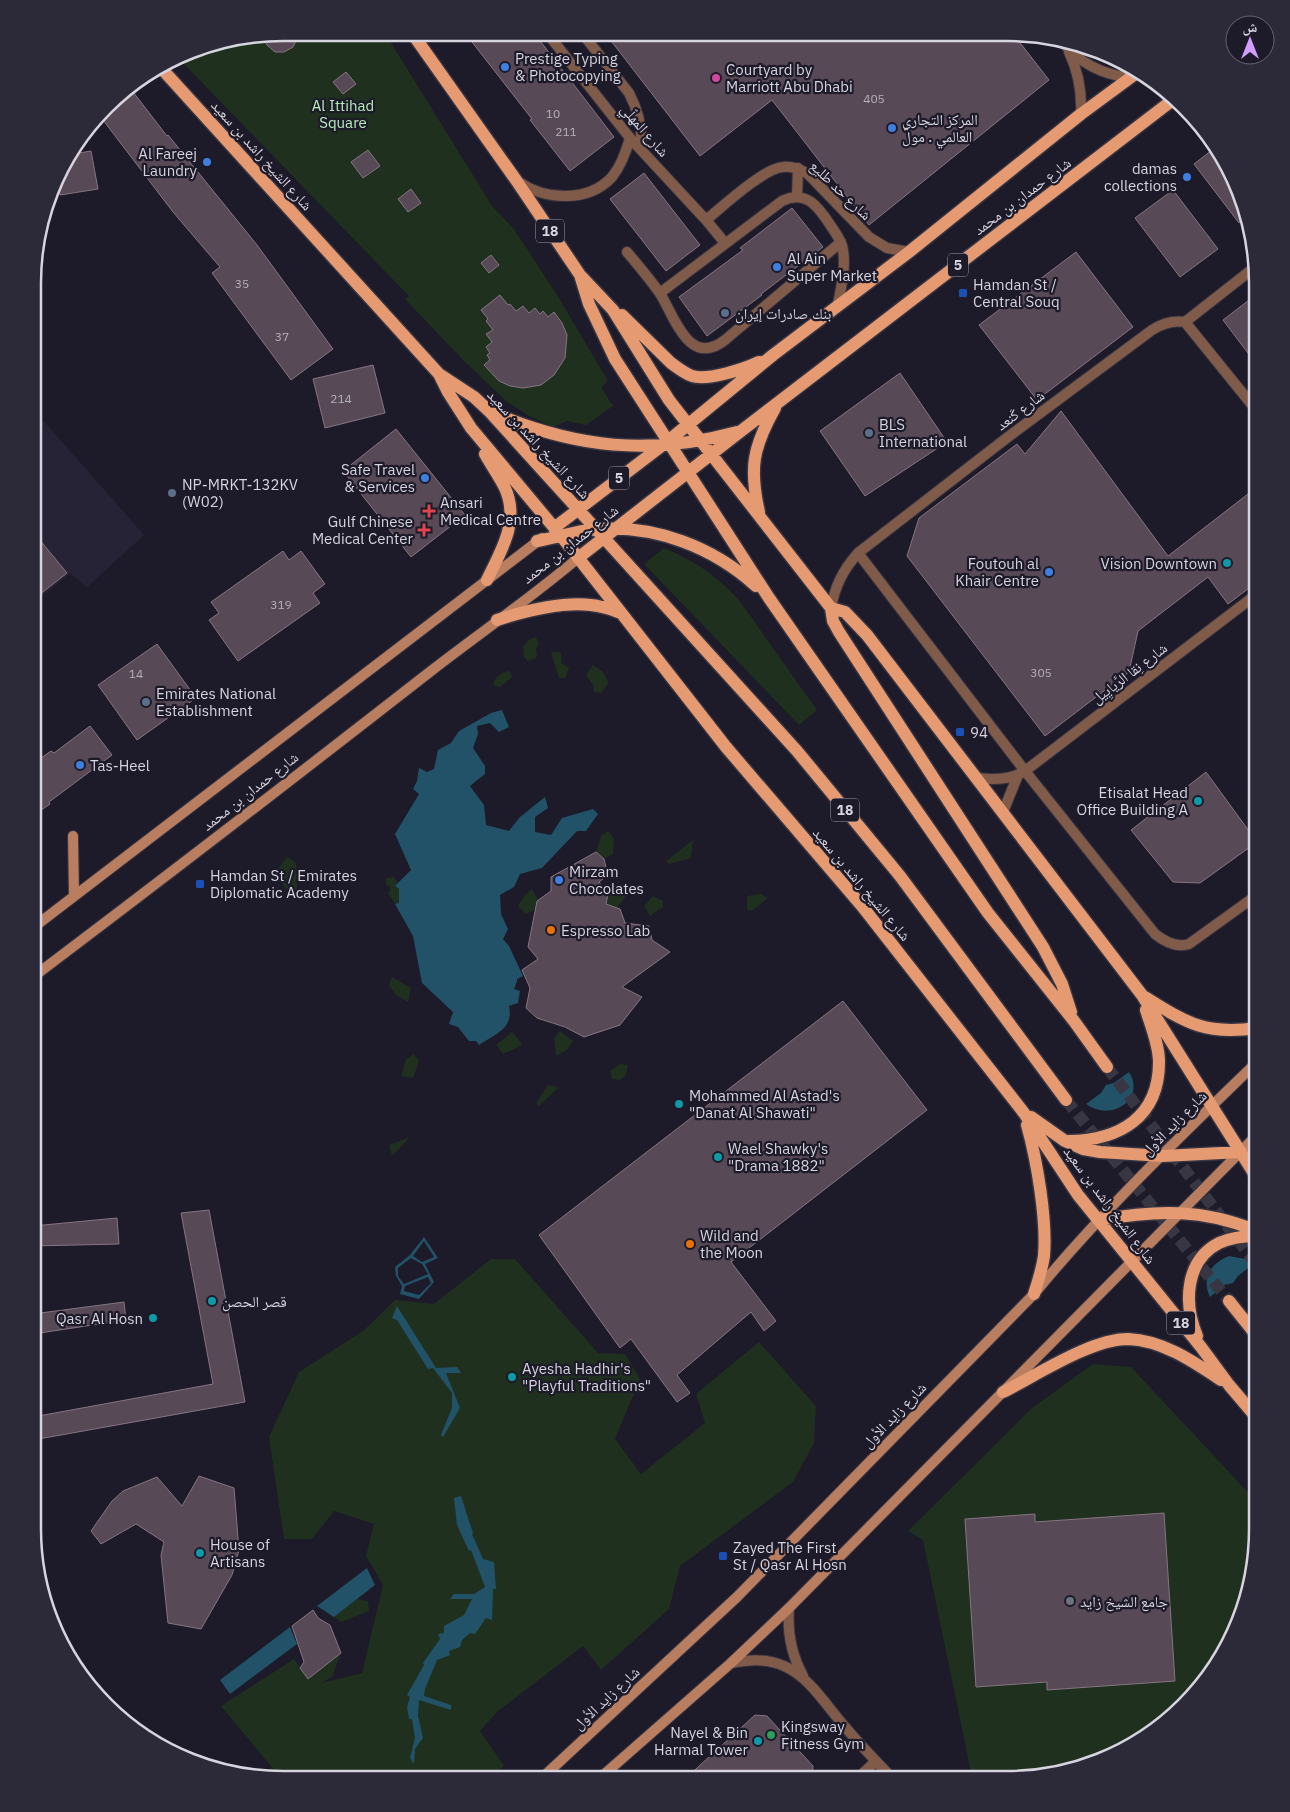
<svg xmlns="http://www.w3.org/2000/svg" width="1290" height="1812" font-family="'IBM Plex Sans','Noto Naskh Arabic',sans-serif">
	<rect width="100%" height="100%" fill="#1d1a29"/>
	<path fill="#262336" d="M 34,410 L 144,535 L 87,587 L 70,573 L 34,603 Z"/>
	<path fill="#1f301f" d="M 283,33 L 385,33 L 492,206 L 514,229 L 559,298 L 608,381 L 601,387 L 613,406 L 586,425 L 567,421 L 554,427 L 529,416 L 506,401 L 462,359 L 405,299 L 409,296 L 407,294 L 179,59 L 202,46 Z
		M 664,548 C 696,562 715,574 739,600 L 817,710 L 799,725 L 644,564 Z
		M 536,637 L 539,644 L 536,648 L 537,656 L 535,659 L 528,661 L 524,657 L 523,646 L 530,639 Z
		M 551,652 L 560,652 L 562,656 L 561,663 L 569,668 L 565,678 L 559,678 Z
		M 593,665 L 603,672 L 609,683 L 601,693 L 594,692 L 593,685 L 586,675 Z
		M 510,671 L 512,677 L 500,687 L 493,685 C 494,677 502,672 510,671 Z
		M 608,831 L 614,839 L 613,854 L 604,859 L 596,852 L 601,836 Z
		M 693,840 L 691,858 L 669,864 L 666,861 Z
		M 287,857 L 296,863 L 297,890 L 290,895 L 275,873 Z
		M 394,877 L 398,883 L 395,886 L 399,889 L 399,903 L 395,904 L 388,893 L 390,890 L 390,887 L 386,885 L 386,878 Z
		M 620,885 L 626,896 L 617,908 L 606,904 L 608,894 Z
		M 532,889 L 537,898 L 534,910 L 526,914 L 518,906 L 525,895 Z
		M 761,894 L 768,898 L 753,910 L 747,910 L 747,896 Z
		M 653,896 L 663,901 L 663,907 L 650,916 L 644,906 Z
		M 392,977 L 411,988 L 408,1002 L 396,995 L 389,985 Z
		M 560,1031 L 573,1041 L 567,1050 L 556,1056 L 554,1038 Z
		M 512,1032 L 523,1045 L 503,1054 L 496,1045 Z
		M 414,1054 L 419,1061 L 413,1078 L 401,1076 L 406,1059 Z
		M 620,1064 L 628,1065 L 626,1075 L 619,1080 L 612,1079 L 610,1071 Z
		M 548,1085 L 559,1087 L 539,1106 L 536,1103 Z
		M 410,1137 L 392,1156 L 389,1145 Z
		M 491,1259 L 515,1259 L 598,1353 L 625,1354 L 640,1379 L 615,1439 L 641,1474 L 705,1423 L 696,1394 L 759,1342 L 816,1406 L 814,1443 L 793,1482 L 680,1566 L 669,1609 L 601,1670 L 583,1646 L 497,1712 L 480,1731 L 504,1766 L 490,1778 L 280,1777 L 221,1706 L 294,1659 L 308,1679 L 341,1653 L 332,1677 L 321,1683 L 362,1673 L 383,1585 L 366,1556 L 374,1524 L 334,1511 L 312,1539 L 284,1539 L 269,1437 L 299,1372 L 363,1331 L 395,1300 L 434,1304 Z
		M 1093,1364 L 1131,1367 L 1257,1502 L 1257,1546 L 1244,1610 L 1215,1669 L 1172,1718 L 1118,1754 L 1060,1773 L 972,1777 L 923,1540 L 908,1531 L 1032,1408 Z
		M 357,1599 L 368,1601 L 369,1611 L 342,1622 L 334,1617 Z"/>
	<path fill="#225268" fill-rule="evenodd" d="M 502,710 L 509,727 L 499,732 L 490,723 L 477,726 L 478,734 L 473,748 L 485,766 L 485,774 L 470,786 L 484,805 L 486,825 L 509,831 L 520,817 L 545,797 L 548,808 L 535,817 L 535,832 L 551,835 L 562,818 L 593,809 L 598,814 L 586,831 L 577,831 L 542,868 L 520,874 L 514,887 L 500,895 L 501,914 L 508,929 L 503,939 L 509,946 L 523,976 L 517,979 L 517,981 L 514,989 L 520,991 L 518,1003 L 509,1006 C 514,1029 495,1034 479,1045 L 476,1041 L 469,1041 L 458,1027 L 449,1024 L 453,1012 L 422,983 L 413,936 L 395,904 L 399,903 L 399,889 L 395,886 L 411,870 L 395,834 L 419,794 L 413,789 L 417,781 L 419,768 L 427,772 L 434,769 L 438,750 L 451,743 L 459,731 L 491,713 Z
		M 1129,1072 C 1146,1098 1112,1123 1086,1104 L 1101,1093 L 1106,1085 L 1114,1083 Z
		M 424,1237 L 438,1258 L 425,1264 L 434,1282 L 419,1299 L 400,1294 L 402,1286 L 396,1276 L 395,1267 L 410,1255 ZM 424,1241 L 434,1257 L 422,1262 L 413,1256 ZM 411,1258 L 422,1264 L 428,1274 L 404,1284 L 398,1276 L 398,1268 ZM 428,1277 L 431,1283 L 419,1295 L 404,1291 L 405,1286 Z
		M 1229,1256 L 1245,1259 L 1253,1264 L 1238,1276 L 1233,1283 L 1224,1285 L 1210,1297 C 1201,1278 1211,1263 1229,1256 Z
		M 397,1306 L 436,1368 L 457,1367 L 461,1373 L 446,1373 L 460,1408 L 443,1437 L 441,1435 L 452,1408 L 452,1393 L 433,1368 L 428,1369 L 397,1320 L 392,1318 Z
		M 461,1496 L 473,1533 L 472,1534 L 483,1559 L 494,1562 L 496,1589 L 493,1589 L 492,1620 L 486,1618 L 475,1634 L 470,1633 L 462,1640 L 460,1647 L 449,1651 L 450,1655 L 437,1660 L 425,1689 L 424,1696 L 451,1705 L 451,1710 L 419,1700 L 418,1716 L 423,1738 L 415,1749 L 414,1764 L 410,1758 L 415,1738 L 412,1719 L 409,1719 L 407,1707 L 410,1697 L 407,1695 L 424,1665 L 423,1663 L 440,1639 L 438,1634 L 444,1633 L 444,1626 L 464,1615 L 472,1599 L 450,1599 L 454,1594 L 474,1594 L 485,1587 L 471,1550 L 469,1551 L 457,1525 L 454,1498 Z
		M 367,1568 L 375,1585 L 334,1617 L 317,1606 Z
		M 290,1627 L 297,1644 L 230,1694 L 220,1680 Z"/>
	<path fill="#584956" stroke="#867582" d="M 283,32 L 297,33 L 295,43 L 293,47 L 284,52 L 275,52 L 267,45 L 263,36 Z
		M 465,33 L 534,33 L 614,137 L 570,171 L 530,120 L 532,119 Z
		M 605,33 L 1014,35 L 1049,80 L 869,225 L 772,100 L 700,156 Z
		M 346,72 L 356,84 L 343,94 L 333,82 Z
		M 130,88 L 167,136 L 168,135 L 257,245 L 333,349 L 291,380 L 212,273 L 220,267 L 173,212 L 100,116 L 118,94 Z
		M 1216,147 L 1232,172 L 1248,216 L 1239,223 L 1194,164 Z
		M 368,150 L 380,166 L 363,178 L 351,162 Z
		M 91,151 L 98,189 L 60,195 L 58,182 L 66,158 L 68,155 Z
		M 644,173 L 700,245 L 666,271 L 610,199 Z
		M 411,189 L 421,203 L 408,212 L 398,199 Z
		M 1173,190 L 1218,249 L 1180,277 L 1135,218 Z
		M 792,208 L 823,247 L 761,294 L 762,295 L 707,336 L 679,297 L 743,250 L 740,248 Z
		M 1076,252 L 1133,327 L 1037,400 L 979,325 Z
		M 491,255 L 499,265 L 489,273 L 481,263 Z
		M 1257,294 L 1257,365 L 1223,320 Z
		M 500,295 L 508,305 L 510,304 L 516,311 L 523,306 L 529,313 L 535,308 L 540,314 L 543,311 L 548,317 L 554,312 L 562,323 L 567,335 L 565,358 L 554,375 L 541,385 L 523,388 L 510,386 L 499,381 L 484,365 L 490,360 L 487,355 L 490,353 L 486,347 L 492,342 L 486,334 L 493,330 L 486,321 L 488,319 L 481,310 Z
		M 373,365 L 385,413 L 325,428 L 313,379 Z
		M 900,373 L 947,442 L 865,496 L 820,431 Z
		M 1061,411 L 1168,556 L 1257,487 L 1257,582 L 1228,604 L 1208,577 L 1138,631 L 1129,672 L 1045,736 L 907,556 L 919,518 L 1017,444 L 1025,454 Z
		M 396,429 L 465,515 L 411,557 L 343,471 Z
		M 34,533 L 67,573 L 34,599 Z
		M 283,551 L 289,560 L 301,551 L 325,584 L 313,593 L 320,603 L 238,661 L 209,620 L 219,613 L 211,602 Z
		M 157,644 L 196,698 L 137,740 L 98,685 Z
		M 90,726 L 112,755 L 49,802 L 50,804 L 34,815 L 34,763 L 51,751 L 54,753 Z
		M 1206,772 L 1257,842 L 1200,883 L 1173,882 L 1131,830 Z
		M 596,852 L 604,859 L 608,875 L 599,882 L 608,894 L 606,904 L 620,909 L 625,923 L 649,926 L 652,940 L 670,952 L 622,987 L 642,997 L 620,1025 L 584,1037 L 565,1027 L 537,1018 L 526,1008 L 530,988 L 522,970 L 538,959 L 528,947 L 537,901 L 551,891 L 551,877 Z
		M 843,1001 L 927,1110 L 731,1262 L 776,1321 L 764,1331 L 751,1312 L 677,1375 L 690,1393 L 677,1402 L 631,1339 L 620,1348 L 539,1235 Z
		M 209,1210 L 245,1402 L 33,1440 L 33,1417 L 213,1384 L 181,1213 Z
		M 117,1218 L 119,1244 L 33,1246 L 33,1226 Z
		M 124,1302 L 126,1320 L 33,1334 L 33,1314 Z
		M 199,1476 L 234,1488 L 239,1550 L 232,1575 L 201,1629 L 168,1623 L 161,1555 L 164,1542 L 136,1524 L 101,1544 L 91,1531 L 112,1501 L 123,1491 L 157,1477 L 182,1506 Z
		M 1164,1513 L 1175,1681 L 1047,1690 L 1047,1682 L 976,1687 L 965,1519 L 1035,1514 L 1035,1522 Z
		M 313,1610 L 318,1618 L 330,1625 L 341,1653 L 308,1679 L 300,1668 L 304,1662 L 292,1626 Z
		M 755,1715 L 767,1716 L 813,1766 L 812,1779 L 685,1779 Z"/>
	<g fill="none" stroke-linecap="round" stroke-linejoin="round">
		<path stroke="#393644" stroke-width="12" stroke-dasharray="12 6" stroke-linecap="butt" d="M 1107,1067 L 1257,1265
			M 1066,1100 L 1229,1301"/>
		<defs>
			<path id="minor" d="M 547,33 L 630,138 L 706,220 L 725,243
				M 582,33 L 629,93 C 639,112 643,129 641,150
				M 1061,40 C 1079,63 1101,74 1130,78
				M 1069,52 C 1079,73 1082,92 1081,114
				M 519,182 C 545,200 588,203 612,177 C 621,166 626,152 630,138
				M 797,197 L 798,168
				M 706,220 C 722,207 764,168 783,167 C 793,166 800,169 808,174 L 869,237 L 887,248 L 909,252
				M 627,252 C 638,265 649,278 659,292 C 674,314 688,369 725,340 L 841,242
				M 660,293 L 782,201 C 807,189 819,208 831,226 C 836,234 842,241 843,250 C 846,268 841,287 838,304
				M 1185,322 L 1257,411
				M 858,553 L 1025,771 L 1155,934 C 1165,942 1176,948 1189,944 L 1257,895
				M 831,608 C 835,586 843,570 858,553 L 1008,437 L 1152,330 C 1163,323 1173,320 1185,322 L 1255,267
				M 978,778 C 994,780 1011,780 1025,771 L 1257,594
				M 1003,812 L 1018,775
				M 789,1608 C 787,1633 791,1654 803,1676
				M 731,1663 C 749,1660 766,1658 784,1666 C 810,1677 827,1707 846,1728 C 861,1746 877,1762 893,1779
				M 857,1779 L 876,1761"/>
			<path id="secondary" d="M 73,836 L 74,896
				M 34,927 L 542,538
				M 33,977 C 167,876 299,774 431,671 C 480,633 531,598 578,558
				M 542,1778 L 737,1597 L 1034,1294 C 1102,1211 1180,1137 1257,1062
				M 600,1778 L 731,1663 L 789,1608 L 1257,1135"/>
			<path id="primary" d="M 412,33 L 516,180 L 580,275 L 589,304 L 615,359 L 769,598 L 988,913 L 1074,1021 L 1107,1067
				M 162,69 L 439,374 L 448,392 L 471,428 L 562,537 L 726,747 L 862,906 L 1024,1113 L 1078,1195 L 1201,1347 L 1229,1385 L 1257,1418
				M 581,276 L 613,310 L 669,400 L 831,608 L 833,621 L 839,632 L 1043,947 L 1062,984 L 1071,1012
				M 622,315 L 671,363 C 678,368 684,373 692,376 C 708,381 744,369 759,362
				M 439,374 L 474,397 L 489,411 L 797,751 L 900,876 L 1066,1100
				M 493,413 C 576,448 650,456 737,432
				M 485,454 C 491,465 499,476 505,488 C 520,521 501,551 487,580
				M 759,512 C 749,468 753,447 775,408
				M 554,528 L 668,441 L 773,355 L 909,252 L 1081,114 L 1138,72
				M 537,541 C 555,538 580,530 597,529 C 656,525 713,547 756,586
				M 578,558 L 741,431 L 1174,99
				M 831,608 L 845,612 L 867,635 L 1142,995 L 1257,1178
				M 497,620 C 528,610 570,599 602,607 C 609,608 615,611 621,613
				M 1145,997 C 1188,1024 1206,1035 1257,1028
				M 1031,1117 L 1065,1141 L 1083,1149 L 1100,1152 L 1163,1156 L 1241,1152
				M 1027,1125 C 1037,1161 1047,1219 1044,1256 C 1042,1269 1038,1282 1034,1294
				M 1069,1141 C 1119,1140 1159,1118 1159,1062 C 1159,1045 1151,1026 1146,1010
				M 1099,1220 C 1155,1210 1203,1208 1257,1231
				M 1229,1301 L 1257,1336
				M 1197,1336 C 1184,1305 1184,1261 1219,1243 C 1230,1238 1244,1236 1257,1236
				M 1003,1392 C 1037,1375 1091,1339 1128,1339 C 1162,1340 1194,1362 1221,1380"/>
		</defs>
		<use href="#minor" stroke="#373442" stroke-width="12"/>
		<use href="#secondary" stroke="#373442" stroke-width="12"/>
		<use href="#primary" stroke="#373442" stroke-width="15"/>
		<use href="#minor" stroke="#805b49" stroke-width="10"/>
		<use href="#secondary" stroke="#b97e60" stroke-width="10"/>
		<use href="#primary" stroke="#e59a72" stroke-width="12"/>
	</g>
	<g fill="#3f7fe0" stroke="#1d1a29" stroke-width="2">
		<circle cx="505" cy="67" r="5"/>
		<circle cx="892" cy="128" r="5"/>
		<circle cx="207" cy="162" r="5"/>
		<circle cx="1187" cy="177" r="5"/>
		<circle cx="777" cy="267" r="5"/>
		<circle cx="425" cy="478" r="5"/>
		<circle cx="1049" cy="572" r="5"/>
		<circle cx="80" cy="765" r="5"/>
		<circle cx="559" cy="880" r="5"/>
	</g>
	<circle fill="#d1479c" stroke="#1d1a29" stroke-width="2" cx="716" cy="78" r="5"/>
	<g fill="#1a4fb4" stroke="#1d1a29" stroke-width="2">
		<rect x="958" y="288" width="10" height="10" rx="2.5"/>
		<rect x="955" y="727" width="10" height="10" rx="2.5"/>
		<rect x="195" y="879" width="10" height="10" rx="2.5"/>
		<rect x="718" y="1551" width="10" height="10" rx="2.5"/>
	</g>
	<g fill="#5c6f8a" stroke="#1d1a29" stroke-width="2">
		<circle cx="725" cy="313" r="5"/>
		<circle cx="869" cy="433" r="5"/>
		<circle cx="172" cy="493" r="5"/>
		<circle cx="146" cy="702" r="5"/>
	</g>
	<g fill="#e0444e" stroke="#1d1a29" stroke-width="2">
		<path d="M426.5 503.5h5v5h5v5h-5v5h-5v-5h-5v-5h5z"/>
		<path d="M421.5 522.5h5v5h5v5h-5v5h-5v-5h-5v-5h5z"/>
	</g>
	<g fill="#0f9aa8" stroke="#1d1a29" stroke-width="2">
		<circle cx="1227" cy="563" r="5"/>
		<circle cx="1198" cy="801" r="5"/>
		<circle cx="679" cy="1104" r="5"/>
		<circle cx="718" cy="1157" r="5"/>
		<circle cx="212" cy="1301" r="5"/>
		<circle cx="153" cy="1318" r="5"/>
		<circle cx="512" cy="1377" r="5"/>
		<circle cx="200" cy="1553" r="5"/>
		<circle cx="758" cy="1741" r="5"/>
	</g>
	<g fill="#e8710a" stroke="#1d1a29" stroke-width="2">
		<circle cx="551" cy="930" r="5"/>
		<circle cx="690" cy="1244" r="5"/>
	</g>
	<circle fill="#6b7280" stroke="#1d1a29" stroke-width="2" cx="1070" cy="1601" r="5"/>
	<circle fill="#2e9e5b" stroke="#1d1a29" stroke-width="2" cx="771" cy="1735" r="5"/>
	<g text-anchor="middle" dominant-baseline="central" stroke-width="4.5" stroke-linejoin="round" paint-order="stroke">
		<g font-size="12" fill="#b6b1bd">
			<text x="874" y="98">405</text>
			<text x="553" y="113">10</text>
			<text x="566" y="131">211</text>
			<text x="242" y="283">35</text>
			<text x="282" y="336">37</text>
			<text x="341" y="398">214</text>
			<text x="281" y="604">319</text>
			<text x="1041" y="672">305</text>
			<text x="136" y="673">14</text>
		</g>
		<g fill="#1d1a29" stroke="#9e9ca8" stroke-width="1">
			<rect x="536" y="219.5" width="28" height="23" rx="4"/>
			<rect x="948" y="253.5" width="20" height="23" rx="4"/>
			<rect x="609" y="466.5" width="20" height="23" rx="4"/>
			<rect x="831" y="798.5" width="28" height="23" rx="4"/>
			<rect x="1167" y="1311.5" width="28" height="23" rx="4"/>
		</g>
		<g font-size="14" font-weight="bold" fill="#d6d4df">
			<text x="550" y="231">18</text>
			<text x="958" y="265">5</text>
			<text x="619" y="478">5</text>
			<text x="845" y="810">18</text>
			<text x="1181" y="1323">18</text>
		</g>
		<g font-size="15" fill="#d6d4df" stroke="#1d1a29" text-anchor="start">
			<text x="515" y="58">Prestige Typing<tspan x="515" dy="17">&amp; Photocopying</tspan></text>
			<text x="726" y="69">Courtyard by<tspan x="726" dy="17">Marriott Abu Dhabi</tspan></text>
			<text x="902" y="119">المركز التجاري<tspan x="902" dy="17">العالمي . مول</tspan></text>
			<text x="197" y="153" text-anchor="end">Al Fareej<tspan x="197" dy="17">Laundry</tspan></text>
			<text x="1177" y="168" text-anchor="end">damas<tspan x="1177" dy="17">collections</tspan></text>
			<text x="787" y="258">Al Ain<tspan x="787" dy="17">Super Market</tspan></text>
			<text x="973" y="284">Hamdan St /<tspan x="973" dy="17">Central Souq</tspan></text>
			<text x="735" y="313">بنك صادرات إيران</text>
			<text x="879" y="424">BLS<tspan x="879" dy="17">International</tspan></text>
			<text x="415" y="469" text-anchor="end">Safe Travel<tspan x="415" dy="17">&amp; Services</tspan></text>
			<text x="182" y="484">NP-MRKT-132KV<tspan x="182" dy="17">(W02)</tspan></text>
			<text x="440" y="502">Ansari<tspan x="440" dy="17">Medical Centre</tspan></text>
			<text x="413" y="521" text-anchor="end">Gulf Chinese<tspan x="413" dy="17">Medical Center</tspan></text>
			<text x="1039" y="563" text-anchor="end">Foutouh al<tspan x="1039" dy="17">Khair Centre</tspan></text>
			<text x="1217" y="563" text-anchor="end">Vision Downtown</text>
			<text x="156" y="693">Emirates National<tspan x="156" dy="17">Establishment</tspan></text>
			<text x="970" y="732">94</text>
			<text x="90" y="765">Tas-Heel</text>
			<text x="1188" y="792" text-anchor="end">Etisalat Head<tspan x="1188" dy="17">Office Building A</tspan></text>
			<text x="569" y="871">Mirzam<tspan x="569" dy="17">Chocolates</tspan></text>
			<text x="210" y="875">Hamdan St / Emirates<tspan x="210" dy="17">Diplomatic Academy</tspan></text>
			<text x="561" y="930">Espresso Lab</text>
			<text x="689" y="1095">Mohammed Al Astad's<tspan x="689" dy="17">"Danat Al Shawati"</tspan></text>
			<text x="728" y="1148">Wael Shawky's<tspan x="728" dy="17">"Drama 1882"</tspan></text>
			<text x="700" y="1235">Wild and<tspan x="700" dy="17">the Moon</tspan></text>
			<text x="222" y="1301">قصر الحصن</text>
			<text x="143" y="1318" text-anchor="end">Qasr Al Hosn</text>
			<text x="522" y="1368">Ayesha Hadhir's<tspan x="522" dy="17">"Playful Traditions"</tspan></text>
			<text x="210" y="1544">House of<tspan x="210" dy="17">Artisans</tspan></text>
			<text x="733" y="1547">Zayed The First<tspan x="733" dy="17">St / Qasr Al Hosn</tspan></text>
			<text x="1080" y="1601">جامع الشيخ زايد</text>
			<text x="781" y="1726">Kingsway<tspan x="781" dy="17">Fitness Gym</tspan></text>
			<text x="748" y="1732" text-anchor="end">Nayel &amp; Bin<tspan x="748" dy="17">Harmal Tower</tspan></text>
		</g>
		<g font-size="15" fill="#b6eeb8" stroke="#1d1a29">
			<text x="343" y="105">Al Ittihad<tspan x="343" dy="17">Square</tspan></text>
		</g>
		<g font-size="15" fill="#d6d4df" stroke="#1d1a29">
			<text transform="translate(645 130) rotate(49)">شارع المهلّي</text>
			<text transform="translate(262 155) rotate(48)">شارع الشيخ راشد بن سعيد</text>
			<text transform="translate(841 190) rotate(44)">شارع حد طليع</text>
			<text transform="translate(1022 196) rotate(-37)">شارع حمدان بن محمد</text>
			<text transform="translate(1020 410) rotate(-37)">شارع كَنعد</text>
			<text transform="translate(539 444) rotate(47)">شارع الشيخ راشد بن سعيد</text>
			<text transform="translate(570 544) rotate(-38)">شارع حمدان بن محمد</text>
			<text transform="translate(1129 673) rotate(-37)">شارع نِقا الرَّيايِيل</text>
			<text transform="translate(250 791) rotate(-38)">شارع حمدان بن محمد</text>
			<text transform="translate(862 884) rotate(50)">شارع الشيخ راشد بن سعيد</text>
			<text transform="translate(1174 1123) rotate(-45)">شارع زايد الأول</text>
			<text transform="translate(1110 1205) rotate(53)">شارع الشيخ راشد بن سعيد</text>
			<text transform="translate(894 1415) rotate(-46)">شارع زايد الأول</text>
			<text transform="translate(606 1698) rotate(-43)">شارع زايد الأول</text>
		</g>
	</g>
	<path d="M0 0H1290V1812H0ZM283 41H1007A242 242 0 0 1 1249 283V1529A242 242 0 0 1 1007 1771H283A242 242 0 0 1 41 1529V283A242 242 0 0 1 283 41Z" fill="#2c2938" fill-rule="evenodd"/>
	<path fill="none" stroke="#d6d4df" stroke-width="2.5" d="M283 41H1007A242 242 0 0 1 1249 283V1529A242 242 0 0 1 1007 1771H283A242 242 0 0 1 41 1529V283A242 242 0 0 1 283 41Z"/>
	<g transform="translate(1250 40)"><circle r="24" fill="#1d1a29" stroke="#676472"/>
	<path d="M0-4L9 19L0 12L-9 19Z" fill="#d29dfd"/>
	<text y="-8" font-size="14" font-weight="bold" text-anchor="middle" fill="#d6d4df">ش</text>
	</g>
</svg>
